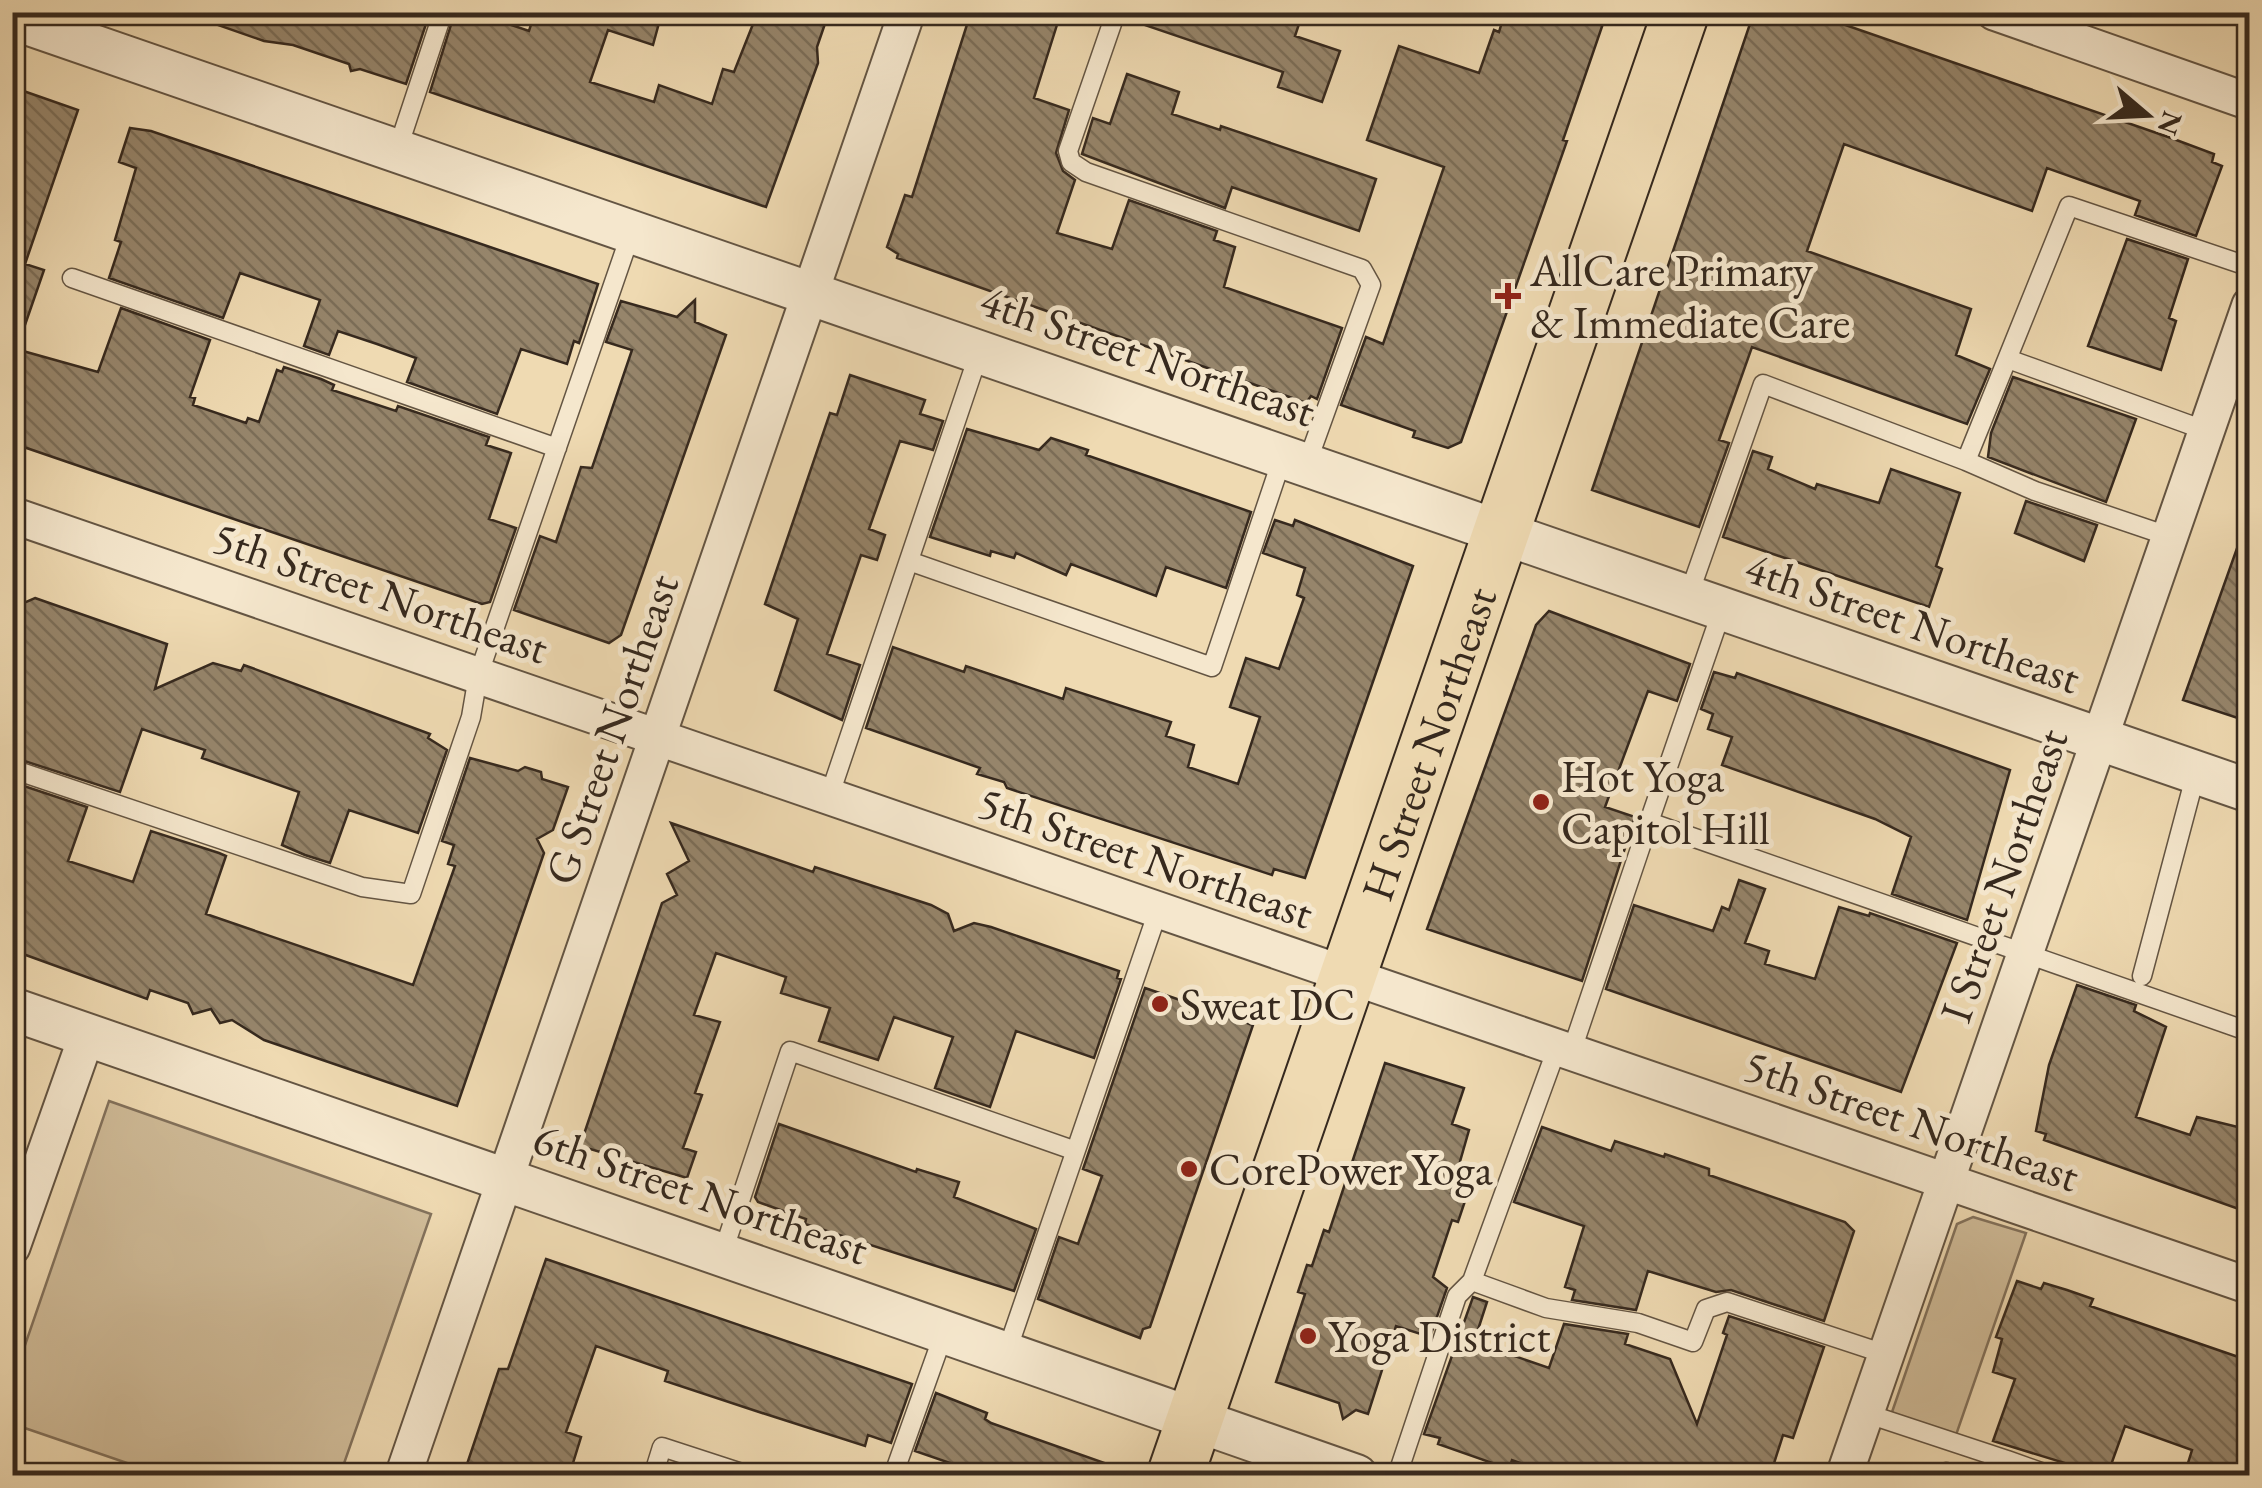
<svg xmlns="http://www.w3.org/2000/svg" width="2262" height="1488" font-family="'EB Garamond',serif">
	<defs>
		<pattern id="building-back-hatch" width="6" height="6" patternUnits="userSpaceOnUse" patternTransform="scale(2.5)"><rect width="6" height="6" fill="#96856b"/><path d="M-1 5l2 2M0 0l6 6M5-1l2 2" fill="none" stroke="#7b6d57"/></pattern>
	</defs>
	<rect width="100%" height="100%" fill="#efdab2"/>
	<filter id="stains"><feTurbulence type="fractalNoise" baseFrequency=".002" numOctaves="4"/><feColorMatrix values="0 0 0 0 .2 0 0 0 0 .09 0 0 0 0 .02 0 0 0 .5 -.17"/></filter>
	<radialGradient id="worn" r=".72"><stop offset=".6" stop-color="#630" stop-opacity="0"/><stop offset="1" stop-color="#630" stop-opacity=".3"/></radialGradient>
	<path fill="#d0bc99" stroke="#83725c" stroke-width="2.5" d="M 109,1101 L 431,1214 L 340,1475 L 162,1475 L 13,1424 L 13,1380 Z
		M 1973,1217 L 2026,1233 L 1956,1435 L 1891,1415 L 1957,1224 Z"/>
	<path fill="url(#building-back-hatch)" stroke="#36291e" stroke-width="2.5" d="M 196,12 L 430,12 L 406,84 L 360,69 L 351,71 L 349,64 L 293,45 L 264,41 L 195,17 Z
		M 455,12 L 473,12 L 529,31 L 535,12 L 662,12 L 653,45 L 608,30 L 590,82 L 654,102 L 659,85 L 712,104 L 723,69 L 734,72 L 757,14 L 829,12 L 817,47 L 818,63 L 766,207 L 430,92 Z
		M 971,12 L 1061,12 L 1034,98 L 1069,110 L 1056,153 L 1063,171 L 1075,180 L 1057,233 L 1112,249 L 1129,200 L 1217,231 L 1214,240 L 1235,247 L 1224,287 L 1342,328 L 1317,399 L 1311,396 L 1306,403 L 1295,399 L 897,258 L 898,254 L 887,247 L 905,195 L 912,197 Z
		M 1128,12 L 1285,12 L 1301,18 L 1295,36 L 1340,51 L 1322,102 L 1278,87 L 1283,72 L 1127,19 Z
		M 1505,12 L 1607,12 L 1563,140 L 1567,141 L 1461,442 L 1448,448 L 1413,437 L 1415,431 L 1341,405 L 1366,337 L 1383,344 L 1444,167 L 1367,140 L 1399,46 L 1479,73 L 1494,30 L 1499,32 Z
		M 1754,12 L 1808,12 L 2171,138 L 2214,154 L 2212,162 L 2222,166 L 2196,236 L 2135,215 L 2140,201 L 2047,168 L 2032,211 L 1844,144 L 1807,251 L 1971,309 L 1956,355 L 1990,369 L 1967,424 L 1752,347 L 1719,440 L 1729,443 L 1699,527 L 1592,490 Z
		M 1127,74 L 1179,92 L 1172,114 L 1220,130 L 1221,126 L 1376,179 L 1359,231 L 1232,187 L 1225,208 L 1082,154 L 1093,118 L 1110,124 Z
		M 12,87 L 78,110 L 25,264 L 44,270 L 17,348 L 12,347 Z
		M 130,128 L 151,131 L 598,284 L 579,343 L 574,341 L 567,364 L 521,349 L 497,414 L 407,382 L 416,358 L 377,344 L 338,331 L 329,355 L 304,346 L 320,300 L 240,273 L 223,318 L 109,278 L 121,242 L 115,240 L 136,168 L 119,162 Z
		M 2127,239 L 2188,259 L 2169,318 L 2176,321 L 2161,370 L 2088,346 Z
		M 695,300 L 695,322 L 726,335 L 621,635 L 609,643 L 514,610 L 540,536 L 556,542 L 581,467 L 592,468 L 632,350 L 606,342 L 621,301 L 677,317 Z
		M 121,308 L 210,340 L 190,397 L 195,398 L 193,405 L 246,423 L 248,418 L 259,422 L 277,370 L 282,372 L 284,367 L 321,379 L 334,385 L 332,390 L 396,411 L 398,406 L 489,437 L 486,445 L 511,453 L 489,519 L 516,528 L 490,602 L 482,604 L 12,443 L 12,348 L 98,372 Z
		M 850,375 L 925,400 L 920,414 L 943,421 L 933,450 L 900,441 L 869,529 L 885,535 L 877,560 L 861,555 L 827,654 L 860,665 L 842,720 L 775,690 L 798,619 L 765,604 L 830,413 L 837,415 Z
		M 2013,377 L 2136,419 L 2106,502 L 1988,457 L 1991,433 Z
		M 967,429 L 1039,450 L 1051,438 L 1088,450 L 1086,455 L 1251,512 L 1226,588 L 1166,567 L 1156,596 L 1071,564 L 1066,575 L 1016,553 L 1014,558 L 991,551 L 990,556 L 930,537 Z
		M 1753,451 L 1772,457 L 1768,469 L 1815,489 L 1817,484 L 1879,503 L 1891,469 L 1960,493 L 1936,566 L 1942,569 L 1929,607 L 1723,537 Z
		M 2026,501 L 2097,525 L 2084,561 L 2015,533 Z
		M 1275,520 L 1293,526 L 1295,520 L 1413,566 L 1305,878 L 1274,869 L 1272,875 L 1007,788 L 1004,782 L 977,774 L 980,768 L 866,728 L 893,647 L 964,672 L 966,666 L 1063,699 L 1066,688 L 1171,722 L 1166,736 L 1194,745 L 1188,767 L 1238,784 L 1260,717 L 1230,707 L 1246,658 L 1279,669 L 1304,598 L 1297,595 L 1305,568 L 1263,553 Z
		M 2246,523 L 2250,523 L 2250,722 L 2183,700 Z
		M 35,598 L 167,644 L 155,689 L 213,663 L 241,671 L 244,665 L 430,734 L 428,738 L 447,750 L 418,833 L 349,810 L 330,863 L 305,855 L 282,845 L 299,792 L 202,758 L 205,750 L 142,729 L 120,792 L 12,757 L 12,608 Z
		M 1549,611 L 1690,664 L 1677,701 L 1648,691 L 1605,807 L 1635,817 L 1582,981 L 1427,929 L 1536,625 Z
		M 1714,672 L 1735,678 L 1737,673 L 2010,770 L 1967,920 L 1892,894 L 1911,837 L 1875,819 L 1722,765 L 1732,737 L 1708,729 L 1713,714 L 1701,709 Z
		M 470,758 L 518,771 L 525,767 L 541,772 L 542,779 L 568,787 L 553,830 L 537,839 L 544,853 L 457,1106 L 264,1040 L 232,1020 L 220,1023 L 211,1009 L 193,1014 L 188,1003 L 150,990 L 147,999 L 12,950 L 12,782 L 87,807 L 68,861 L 133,882 L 151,831 L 219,853 L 226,856 L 206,914 L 413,985 L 455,866 L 448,864 L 454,845 L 442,841 Z
		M 671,823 L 813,872 L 815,867 L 931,905 L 948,914 L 954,931 L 974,923 L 991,927 L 1119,971 L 1117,978 L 1121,979 L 1094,1058 L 1016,1031 L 990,1107 L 935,1088 L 953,1037 L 894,1017 L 878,1060 L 819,1041 L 830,1008 L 781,993 L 786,977 L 716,953 L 694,1015 L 720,1022 L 695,1093 L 702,1095 L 683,1148 L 696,1152 L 687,1178 L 580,1146 L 662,903 L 677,895 L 667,874 L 689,861 Z
		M 1739,880 L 1765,889 L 1745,943 L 1769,951 L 1765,964 L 1815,979 L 1839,907 L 1869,916 L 1870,913 L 1957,943 L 1901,1092 L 1606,989 L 1634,905 L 1713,931 L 1722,907 L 1729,910 Z
		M 2077,985 L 2136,1005 L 2134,1011 L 2166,1027 L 2136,1117 L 2190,1135 L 2197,1117 L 2250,1130 L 2250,1213 L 2044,1140 L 2046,1134 L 2036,1131 L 2049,1065 Z
		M 1145,988 L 1253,1025 L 1150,1327 L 1143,1329 L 1140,1338 L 1038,1299 L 1059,1237 L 1078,1244 L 1102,1176 L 1083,1169 Z
		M 1385,1063 L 1464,1088 L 1452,1124 L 1469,1130 L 1451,1193 L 1466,1198 L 1458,1222 L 1452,1220 L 1433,1277 L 1447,1288 L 1430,1337 L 1396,1326 L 1368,1414 L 1356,1410 L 1343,1419 L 1339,1403 L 1276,1382 L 1305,1294 L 1298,1292 L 1307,1265 L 1312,1266 L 1324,1230 L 1329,1232 Z
		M 779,1124 L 916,1172 L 917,1169 L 959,1182 L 954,1197 L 1036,1229 L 1014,1291 L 805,1224 L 806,1219 L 758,1202 L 755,1197 Z
		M 1542,1127 L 1611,1151 L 1615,1141 L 1664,1157 L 1665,1154 L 1709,1169 L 1709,1175 L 1845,1222 L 1854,1231 L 1824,1321 L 1731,1290 L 1716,1292 L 1648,1271 L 1636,1310 L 1572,1300 L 1575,1290 L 1565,1287 L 1584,1226 L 1514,1202 Z
		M 546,1259 L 912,1384 L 891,1443 L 868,1435 L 865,1446 L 756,1411 L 665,1381 L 668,1371 L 596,1346 L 566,1432 L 581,1437 L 569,1476 L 463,1476 L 499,1369 L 508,1369 Z
		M 2017,1281 L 2041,1289 L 2044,1283 L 2067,1290 L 2093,1299 L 2090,1306 L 2250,1361 L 2250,1476 L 2184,1476 L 2192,1450 L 2125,1426 L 2107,1476 L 1993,1441 L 2015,1379 L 1993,1372 L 2002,1339 L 1996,1337 Z
		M 1473,1297 L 1487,1302 L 1474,1342 L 1549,1368 L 1564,1324 L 1628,1334 L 1625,1344 L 1670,1359 L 1697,1424 L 1727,1335 L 1723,1333 L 1729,1316 L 1824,1347 L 1793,1438 L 1783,1435 L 1770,1476 L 1557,1476 L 1512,1460 L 1509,1469 L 1438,1444 L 1440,1438 L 1424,1434 Z
		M 936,1393 L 987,1413 L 985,1419 L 991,1423 L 1130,1472 L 1129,1476 L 949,1476 L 953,1464 L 915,1451 Z"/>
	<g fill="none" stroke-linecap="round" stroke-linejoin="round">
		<defs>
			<path id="service" d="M 1116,12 L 1068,151 L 1071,162 L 1086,172 L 1362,269 L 1371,285 L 1307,463
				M 398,148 L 443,12
				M 72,278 L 557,448
				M 2008,359 L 2207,431
				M 1966,461 L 2035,491 L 2171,537
				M 909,561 L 1212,667 L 1283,456
				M 1688,597 L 1763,384 L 1966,461 L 2069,206 L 2250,267
				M 1722,610 L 1649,822 L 2250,1032
				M 12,769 L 362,887 L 411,894 L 471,717 L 478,676 L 632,230
				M 829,797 L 980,350
				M 2142,976 L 2196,773
				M 1571,1053 L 1649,822
				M 723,1252 L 790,1051 L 1073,1150
				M 1472,1281 L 1546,1308 L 1638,1323 L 1693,1342 L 1706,1309 L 1727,1302 L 1885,1354
				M 1007,1351 L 1158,911
				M 1865,1413 L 2007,1460 L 2002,1476
				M 2007,1460 L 2052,1476
				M 653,1476 L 662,1447 L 751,1476
				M 893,1476 L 945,1330
				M 1397,1476 L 1457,1296 L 1472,1281 L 1557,1048
				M 1945,1476 L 1946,1472 L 1959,1476"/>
			<path id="minor" d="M 1994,12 L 2250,102
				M 12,515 L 2250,1286
				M 12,1247 L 87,1035
				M 403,1476 L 907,12
				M 1844,1476 L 2250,305"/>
			<path id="tertiary" d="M 12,18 L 2250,791
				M 12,1009 C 460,1167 909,1317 1356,1476"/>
			<g id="primary">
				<path id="s1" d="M 1175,1476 L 1681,12"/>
			</g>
		</defs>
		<use href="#service" stroke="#645543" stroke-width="21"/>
		<use href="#minor" stroke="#645543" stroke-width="39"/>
		<use href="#tertiary" stroke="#645543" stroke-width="46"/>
		<use href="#primary" stroke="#36291e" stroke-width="59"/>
		<use href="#service" stroke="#f5e7cd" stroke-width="18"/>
		<use href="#minor" stroke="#f5e7cd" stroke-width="35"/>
		<use href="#tertiary" stroke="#f5e7cd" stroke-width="42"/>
		<use href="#primary" stroke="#efdab2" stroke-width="55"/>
	</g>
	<g fill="#8f2418" stroke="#f5e7cd" stroke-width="4">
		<path d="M1503 281h10v10h10v10h-10v10h-10v-10h-10v-10h10z"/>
		<circle cx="1541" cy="802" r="10"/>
		<circle cx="1160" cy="1004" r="10"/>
		<circle cx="1189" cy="1169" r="10"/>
		<circle cx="1308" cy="1336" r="10"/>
	</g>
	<g text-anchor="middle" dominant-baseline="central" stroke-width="10" stroke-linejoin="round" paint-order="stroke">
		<g font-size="45" fill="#36291e" stroke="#f5e7cd" text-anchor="start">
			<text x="1530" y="270">AllCare Primary<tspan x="1530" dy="52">&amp; Immediate Care</tspan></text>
			<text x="1561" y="776">Hot Yoga<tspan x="1561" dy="52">Capitol Hill</tspan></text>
			<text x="1180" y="1004">Sweat DC</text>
			<text x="1209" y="1169">CorePower Yoga</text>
			<text x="1328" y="1336">Yoga District</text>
		</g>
		<g font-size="45" fill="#36291e" stroke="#f5e7cd">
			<text transform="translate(1148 355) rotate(19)">4th Street Northeast</text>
			<text transform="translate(381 592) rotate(19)">5th Street Northeast</text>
			<text transform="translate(1913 622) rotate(19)">4th Street Northeast</text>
			<text transform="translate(611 729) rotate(-71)">G Street Northeast</text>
			<text stroke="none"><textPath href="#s1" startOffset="775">H Street Northeast</textPath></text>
			<text transform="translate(1146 857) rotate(19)">5th Street Northeast</text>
			<text transform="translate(2003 875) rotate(-71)">I Street Northeast</text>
			<text transform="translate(1912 1120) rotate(19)">5th Street Northeast</text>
			<text transform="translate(701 1193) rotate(19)">6th Street Northeast</text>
		</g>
	</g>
	<rect width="2262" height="1488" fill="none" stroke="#efdab2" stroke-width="50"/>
	<rect x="15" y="15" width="2232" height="1458" fill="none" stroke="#36291e" stroke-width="5"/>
	<rect x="25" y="25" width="2212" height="1438" fill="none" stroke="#36291e" stroke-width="2.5"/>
	<g transform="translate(2147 115) rotate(109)" stroke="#f5e7cd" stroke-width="8" paint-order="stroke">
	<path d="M0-8L18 38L0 25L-18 38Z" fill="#36291e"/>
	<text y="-15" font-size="28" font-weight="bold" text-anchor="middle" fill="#36291e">N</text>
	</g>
	<rect width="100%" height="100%" filter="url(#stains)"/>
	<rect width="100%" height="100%" fill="url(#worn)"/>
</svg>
